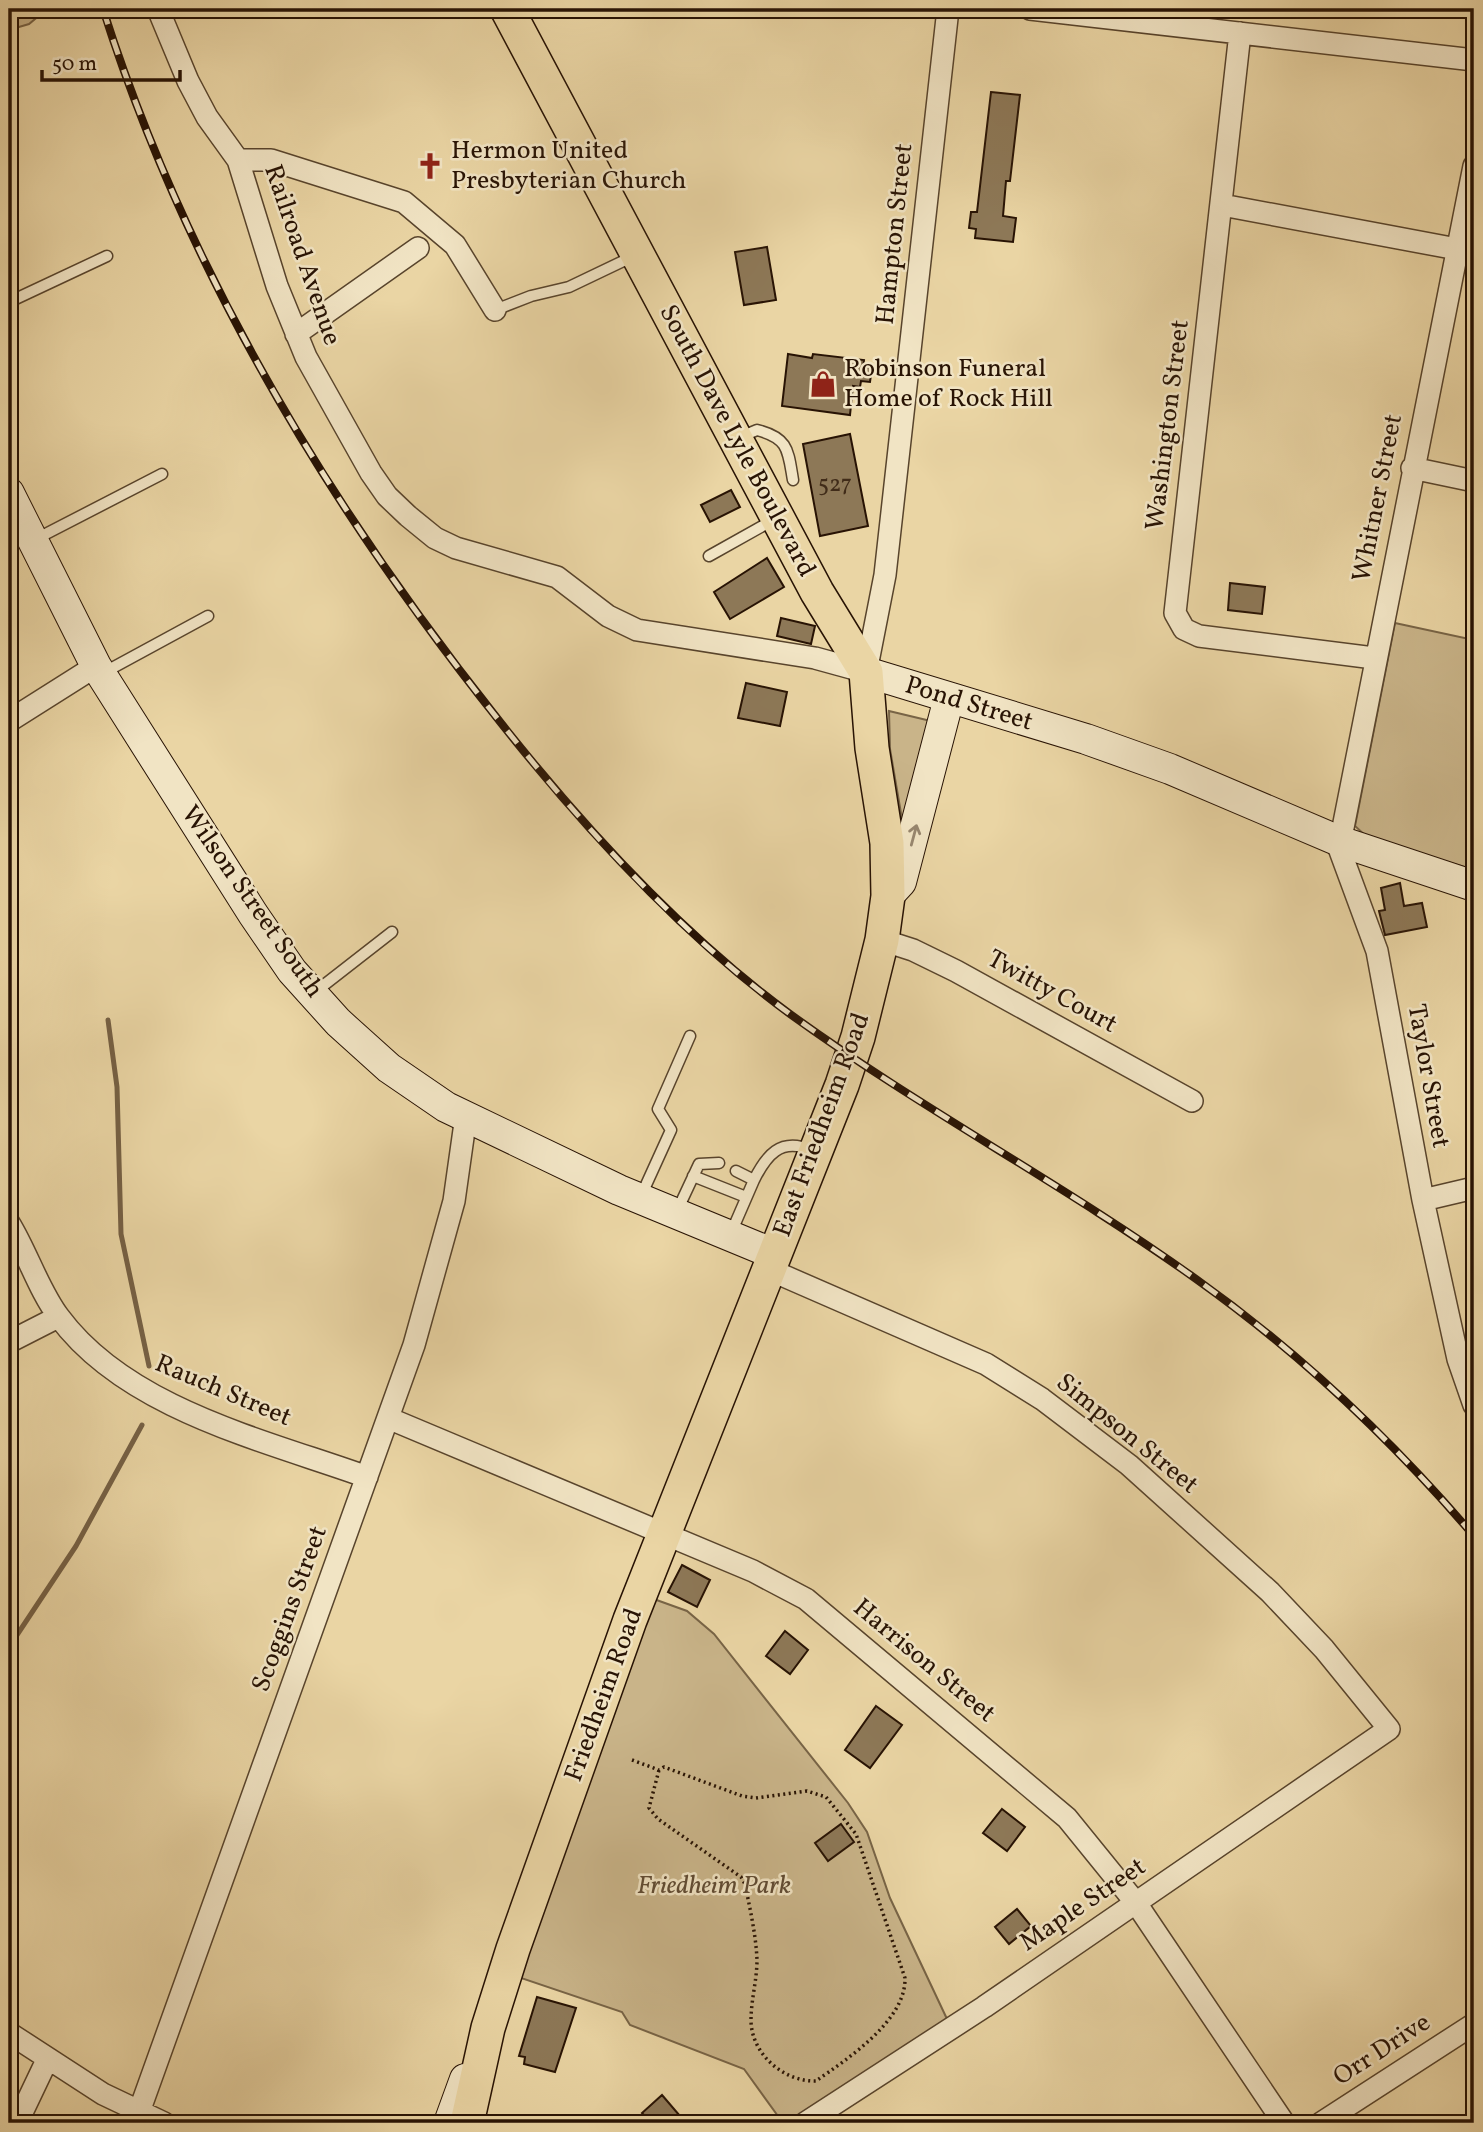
<svg xmlns="http://www.w3.org/2000/svg" width="1483" height="2132" font-family="Vollkorn,serif">
	<rect width="100%" height="100%" fill="#ead5a4"/>
	<filter id="stains"><feTurbulence type="fractalNoise" baseFrequency=".00286" numOctaves="4"/><feColorMatrix values="0 0 0 0 .2 0 0 0 0 .09 0 0 0 0 .02 0 0 0 .5 -.17"/></filter>
	<radialGradient id="worn" r=".72"><stop offset=".6" stop-color="#630" stop-opacity="0"/><stop offset="1" stop-color="#630" stop-opacity=".3"/></radialGradient>
	<path fill="#c9b489" stroke="#786446" stroke-width="2" d="M 9,9 L 47,9 L 29,24 L 9,30 Z
		M 1395,623 L 1474,640 L 1474,870 L 1368,838 L 1355,826 Z
		M 889,711 L 935,722 L 903,825 L 890,749 Z
		M 651,1598 L 687,1611 L 714,1634 L 848,1803 L 867,1832 L 890,1898 L 947,2019 L 791,2123 L 783,2123 L 744,2069 L 630,2025 L 622,2012 L 515,1976 Z"/>
	<g fill="none" stroke-linecap="round" stroke-linejoin="round">
		<path stroke="#756044" stroke-width="5" d="M 108,1020 L 117,1087 L 121,1234 L 149,1366
			M 9,1647 L 76,1546 L 142,1425"/>
	</g>
	<path fill="#8d7857" stroke="#281304" stroke-width="2" d="M 991,92 L 1020,95 L 1010,181 L 1006,181 L 1003,216 L 1016,218 L 1013,242 L 975,238 L 976,229 L 969,228 L 971,212 L 977,212 Z
		M 767,247 L 776,300 L 744,305 L 735,252 Z
		M 788,354 L 812,358 L 813,354 L 864,360 L 863,367 L 872,368 L 870,382 L 861,381 L 860,387 L 853,386 L 850,415 L 782,406 Z
		M 850,434 L 868,526 L 820,536 L 803,444 Z
		M 731,490 L 740,507 L 710,522 L 701,505 Z
		M 767,558 L 784,587 L 730,619 L 714,592 Z
		M 1230,583 L 1265,587 L 1262,614 L 1228,610 Z
		M 781,618 L 815,626 L 811,644 L 777,636 Z
		M 746,683 L 787,692 L 780,726 L 738,718 Z
		M 1400,883 L 1404,906 L 1422,903 L 1427,927 L 1385,935 L 1379,911 L 1385,910 L 1381,888 Z
		M 682,1565 L 710,1580 L 697,1607 L 668,1592 Z
		M 785,1631 L 808,1650 L 790,1674 L 766,1656 Z
		M 876,1706 L 902,1725 L 870,1768 L 845,1750 Z
		M 1002,1809 L 1025,1827 L 1007,1851 L 983,1833 Z
		M 841,1824 L 854,1842 L 828,1861 L 815,1843 Z
		M 1017,1909 L 1031,1926 L 1009,1944 L 995,1927 Z
		M 537,1997 L 576,2008 L 555,2072 L 524,2064 L 525,2057 L 519,2056 Z
		M 662,2095 L 686,2123 L 651,2123 L 642,2113 Z"/>
	<g fill="none" stroke-linecap="round" stroke-linejoin="round">
		<defs>
			<path id="lane" d="M 9,302 L 107,256
				M 495,310 L 531,296 L 569,287 L 636,255
				M 738,438 L 757,430 C 789,438 788,451 793,480
				M 34,540 L 162,474
				M 709,556 L 775,519
				M 103,673 L 208,616
				M 315,992 L 392,932
				M 693,1176 L 746,1197
				M 754,1180 C 766,1156 780,1137 811,1150
				M 641,1196 L 671,1130 L 658,1109 L 690,1036
				M 677,1211 L 699,1164 L 719,1163
				M 731,1233 L 754,1180 L 736,1171"/>
			<path id="street" d="M 158,9 L 188,81 L 207,117 L 238,160 L 277,286 L 306,357 L 371,473 L 387,496 L 408,516 L 435,538 L 456,548 L 557,577 L 608,616 L 637,630 L 815,658 L 866,672 L 885,575 L 948,9
				M 1030,9 L 1474,60
				M 1240,33 L 1175,613 L 1184,629 L 1199,636 L 1374,658
				M 238,160 L 271,160 L 404,202 L 455,245 L 495,310
				M 1474,166 L 1339,848 L 1377,951 L 1423,1200 L 1458,1359 L 1474,1405
				M 1222,205 L 1457,249
				M 296,334 L 418,248
				M 1412,468 L 1474,481
				M 9,721 L 96,666
				M 882,940 L 913,950 L 956,971 L 1192,1101
				M 1423,1200 L 1474,1188
				M 9,1223 C 27,1252 39,1291 59,1317 C 127,1409 264,1440 367,1477
				M 768,1269 L 986,1364 L 1042,1399 L 1129,1465 L 1270,1592 L 1324,1649 L 1389,1729 L 984,2007 L 805,2123
				M 9,1342 L 58,1317
				M 388,1418 L 753,1571 L 806,1599 L 1067,1818 L 1136,1903 L 1284,2123
				M 9,2033 L 103,2094 L 164,2123
				M 139,2112 L 414,1345 L 454,1201 L 466,1116
				M 17,2123 L 47,2060
				M 1321,2123 L 1474,2024"/>
			<path id="secondary" d="M 9,493 L 96,666 L 253,914 L 292,971 L 338,1022 L 389,1068 L 446,1107 L 619,1190 L 774,1254
				M 866,672 L 1086,739 L 1170,769 L 1339,841 L 1474,886
				M 888,896 L 901,882 L 949,698
				M 449,2123 L 465,2079"/>
			<path id="primary" d="M 467,2123 L 488,2028 L 513,1949 L 630,1620 L 842,1085 L 858,1037 L 882,940 L 888,896 L 887,843 L 872,748 L 866,672 L 817,592 L 507,9"/>
		</defs>
		<use href="#lane" stroke="#58442c" stroke-width="13"/>
		<use href="#street" stroke="#58442c" stroke-width="24"/>
		<use href="#secondary" stroke="#281304" stroke-width="32"/>
		<use href="#primary" stroke="#281304" stroke-width="36"/>
		<path stroke="#281304" stroke-width="3.5" stroke-dasharray="2 3.5" stroke-linecap="butt" d="M 632,1760 L 659,1770 L 664,1767 L 742,1796 L 756,1798 L 807,1791 L 826,1797 L 856,1834 L 905,1978 C 906,2021 847,2059 816,2081 C 784,2082 751,2054 751,2020 C 751,2000 757,1980 757,1960 C 756,1935 750,1909 745,1884 L 741,1877 L 658,1819 L 649,1808 L 659,1770"/>
		<use href="#lane" stroke="#f1e4c4" stroke-width="10"/>
		<use href="#street" stroke="#f1e4c4" stroke-width="21"/>
		<use href="#secondary" stroke="#f1e4c4" stroke-width="30"/>
		<use href="#primary" stroke="#ead5a4" stroke-width="33"/>
		<defs>
			<path id="rail" d="M 103,9 C 186,270 331,510 501,723 C 585,829 681,934 790,1014 C 921,1109 1065,1185 1196,1279 C 1300,1353 1392,1440 1474,1536"/>
		</defs>
		<use href="#rail" stroke="#281304" stroke-width="8"/>
		<use href="#rail" stroke="#f1e4c4" stroke-width="5" stroke-dasharray="16" stroke-linecap="butt"/>
	</g>
	<defs><path id="oneway-shaft" d="M-6 0H5M1.5-3L5.5 0L1.5 3" fill="none" stroke-width="1.6" stroke-linecap="round" stroke-linejoin="round" transform="scale(1.75)"/></defs>
	<use stroke="#97866e" href="#oneway-shaft" transform="translate(914 835) rotate(-75)"/>
	<defs>
		<symbol id="church-bare" viewBox="-9 -9 18 18"><path d="M-1.2-6h2.4v3.5h3.3v2.4h-3.3V6h-2.4V-.1h-3.3v-2.4h3.3Z" fill="#8f2418" stroke="#f1e4c4" stroke-width="2.5" paint-order="stroke"/></symbol>
		<symbol id="shop-bare" viewBox="-9 -9 18 18"><path d="M-5-2.5h2.3a2.7 3.5 0 0 1 5.4 0H5L5.5 6h-11ZM-1.5-2.5h3a1.5 2.3 0 0 0-3 0Z" fill="#8f2418" stroke="#f1e4c4" stroke-width="2.5" paint-order="stroke"/></symbol>
	</defs>
	<g fill-rule="evenodd">
		<use href="#church-bare" x="411" y="147" width="38" height="38"/>
		<use href="#shop-bare" x="804" y="365" width="38" height="38"/>
	</g>
	<g text-anchor="middle" dominant-baseline="central" stroke-width="5" stroke-linejoin="round" paint-order="stroke">
		<g font-size="23" fill="#412c19">
			<text x="835" y="485">527</text>
		</g>
		<g font-size="26" fill="#281304" stroke="#f1e4c4" text-anchor="start">
			<text x="451" y="151">Hermon United<tspan x="451" dy="30">Presbyterian Church</tspan></text>
			<text x="844" y="369">Robinson Funeral<tspan x="844" dy="30">Home of Rock Hill</tspan></text>
		</g>
		<g font-size="26" fill="#281304" stroke="#f1e4c4">
			<text transform="translate(895 234) rotate(-84)">Hampton Street</text>
			<text transform="translate(302 255) rotate(71)">Railroad Avenue</text>
			<text transform="translate(1168 425) rotate(-83)">Washington Street</text>
			<text transform="translate(737 441) rotate(62)">South Dave Lyle Boulevard</text>
			<text transform="translate(1378 498) rotate(-79)">Whitner Street</text>
			<text transform="translate(969 704) rotate(17)">Pond Street</text>
			<text transform="translate(252 902) rotate(55)">Wilson Street South</text>
			<text transform="translate(1052 992) rotate(29)">Twitty Court</text>
			<text transform="translate(1428 1076) rotate(80)">Taylor Street</text>
			<text transform="translate(822 1125) rotate(-70)">East Friedheim Road</text>
			<text transform="translate(223 1391) rotate(23)">Rauch Street</text>
			<text transform="translate(1127 1434) rotate(39)">Simpson Street</text>
			<text transform="translate(290 1609) rotate(-70)">Scoggins Street</text>
			<text transform="translate(924 1661) rotate(40)">Harrison Street</text>
			<text transform="translate(604 1695) rotate(-70)">Friedheim Road</text>
			<text transform="translate(1083 1905) rotate(-34)">Maple Street</text>
			<text transform="translate(1382 2050) rotate(-33)">Orr Drive</text>
		</g>
		<g font-size="26" font-style="italic" fill="#604b33" stroke="#f1e4c4">
			<text x="714" y="1886">Friedheim Park</text>
		</g>
	</g>
	<rect width="1483" height="2132" fill="none" stroke="#ead5a4" stroke-width="35"/>
	<rect x="10" y="10" width="1462" height="2111" fill="none" stroke="#281304" stroke-width="3.5"/>
	<rect x="18" y="18" width="1448" height="2097" fill="none" stroke="#281304" stroke-width="2"/>
	<path d="M42 70v10h138v-10" fill="none" stroke="#281304" stroke-width="3.5"/>
	<text x="52" y="70" font-size="21" fill="#281304" stroke="#f1e4c4" stroke-width="5" paint-order="stroke">50 m</text>
	<rect width="100%" height="100%" filter="url(#stains)"/>
	<rect width="100%" height="100%" fill="url(#worn)"/>
</svg>
